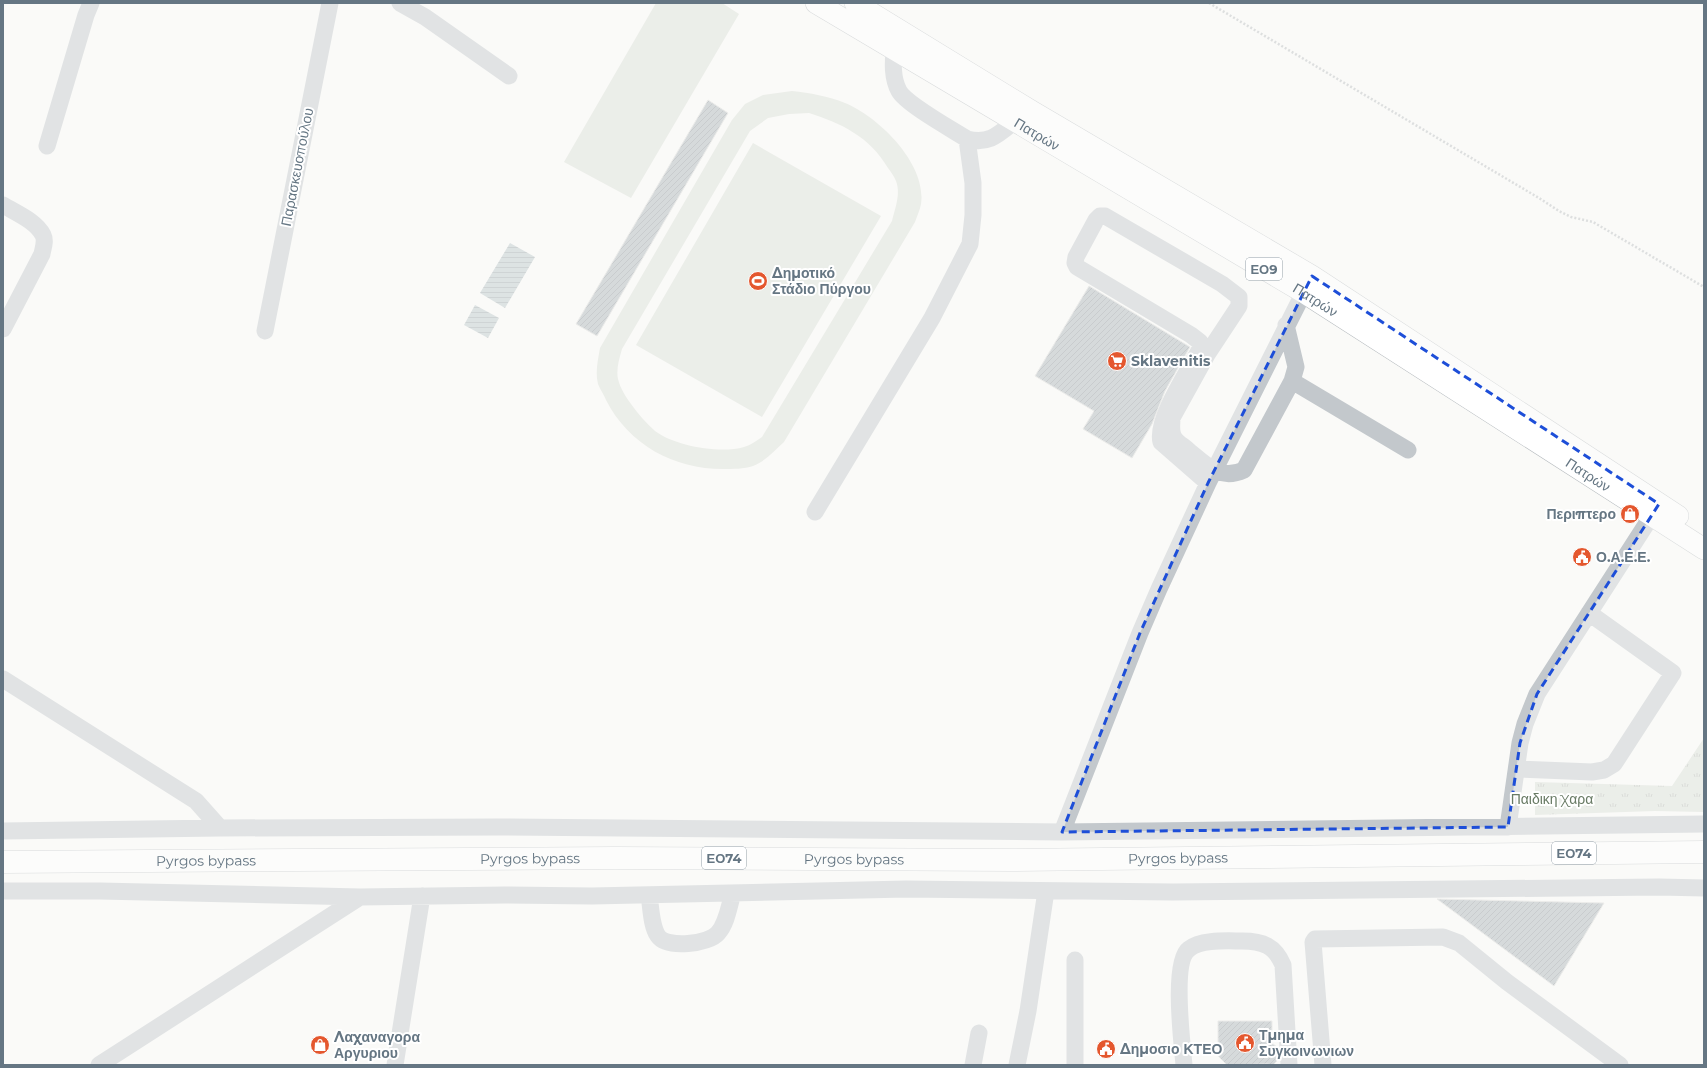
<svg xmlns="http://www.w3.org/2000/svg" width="1707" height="1068" font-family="Montserrat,sans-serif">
	<defs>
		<pattern id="grass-tufts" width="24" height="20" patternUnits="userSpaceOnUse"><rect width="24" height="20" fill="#dadfd7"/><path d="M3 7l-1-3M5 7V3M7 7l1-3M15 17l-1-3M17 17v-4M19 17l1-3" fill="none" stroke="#b4b9b4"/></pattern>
		<pattern id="water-rules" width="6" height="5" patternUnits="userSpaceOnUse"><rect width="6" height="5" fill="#bbc7cb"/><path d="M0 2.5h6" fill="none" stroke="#9ca6aa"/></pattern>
		<pattern id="building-hatch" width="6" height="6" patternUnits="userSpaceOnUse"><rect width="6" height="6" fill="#aab3b9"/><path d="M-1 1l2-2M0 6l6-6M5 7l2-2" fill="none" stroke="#8e969c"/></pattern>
	</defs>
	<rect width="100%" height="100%" fill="#fafaf8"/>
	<path fill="url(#grass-tufts)" d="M 1704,738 L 1704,812 L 1655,811 L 1535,815 L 1535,782 L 1672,786 Z"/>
	<path fill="#dadfd7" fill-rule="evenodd" d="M 656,3 L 722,3 L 739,14 L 631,198 L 564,162 Z
		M 792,91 C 810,93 828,96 845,103 C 879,117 927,164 921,204 C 920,210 917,216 915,222 L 784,442 C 775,450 766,461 753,466 C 744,469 733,469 723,469 C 674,469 629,445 606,400 C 604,395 600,389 598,384 C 595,372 598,360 600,348 L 732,120 L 745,104 L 763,95 ZM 809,113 C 841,123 870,137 888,168 C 891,172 894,176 896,181 C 901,194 895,208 892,221 L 762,437 C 756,441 751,445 744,447 C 720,454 675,446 655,431 C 646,423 638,414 631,404 C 626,397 620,388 618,379 C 616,370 619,359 622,349 L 750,131 L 768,118 L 789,114 Z
		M 753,143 L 881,216 L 762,417 L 636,345 Z"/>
	<path fill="url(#water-rules)" d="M 510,243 L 535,257 L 505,308 L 480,293 Z
		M 475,305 L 499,318 L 488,338 L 464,325 Z"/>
	<path fill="url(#building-hatch)" stroke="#dcdcda" d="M 708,100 L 728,113 L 597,336 L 576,324 Z
		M 1089,286 L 1190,347 L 1165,391 L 1152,424 L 1132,458 L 1083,429 L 1094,411 L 1035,376 Z
		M 1437,899 L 1604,903 L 1554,986 Z
		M 1218,1021 L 1272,1021 L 1272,1043 L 1278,1048 L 1279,1059 L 1273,1065 L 1267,1064 L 1227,1065 L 1218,1056 Z"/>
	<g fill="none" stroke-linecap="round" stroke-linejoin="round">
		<defs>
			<g id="major">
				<path id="s1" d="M 816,3 L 1303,292 L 1704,549"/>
				<path d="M 855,3 L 1033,112 L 1312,276 L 1678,516"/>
			</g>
			<g id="highway">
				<path id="s2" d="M 3,862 L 615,858 L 1012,860 L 1704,852"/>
			</g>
		</defs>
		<use href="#major" stroke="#b5babe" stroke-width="22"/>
		<use href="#highway" stroke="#b4b9bd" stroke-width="23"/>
		<path stroke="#bbbfc2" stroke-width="2.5" stroke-dasharray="2 2" stroke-linecap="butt" d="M 1209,3 L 1539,198 L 1559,211 L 1571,217 L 1593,222 L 1704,287"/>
		<path stroke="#c3c8cc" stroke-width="17" d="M 400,3 L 425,17 L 509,76
			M 894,49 C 893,63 892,78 899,91 C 906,104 953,130 967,139 C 989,145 999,134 1015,121
			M 47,146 L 86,15 L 91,3
			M 3,205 C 16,213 36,221 43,235 C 46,241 43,248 42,254 L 3,329
			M 265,331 L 330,3
			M 1292,381 L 1408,450
			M 1208,483 L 1161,442 C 1155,420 1189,370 1200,349 L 1200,342 L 1191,335 L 1077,267 L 1075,263 L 1076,257 L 1096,220 L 1100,216 L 1105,216 L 1222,284 L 1239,297 L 1239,306 L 1208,353 L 1172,418 C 1172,425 1170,433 1175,439 C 1178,443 1185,447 1189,451 C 1206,465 1220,481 1244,470 L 1292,381 L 1296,367 L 1286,325
			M 815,512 L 932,318 L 970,244 L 973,215 L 973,183 L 967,139
			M 3,679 L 196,801 L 220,828
			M 1517,769 L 1592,772 L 1604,770 L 1614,764 L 1673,673 L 1589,613
			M 1508,827 L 1520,743 L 1525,724 L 1537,694 L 1658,506
			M 3,831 L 220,828 L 499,827 L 1062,832 L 1704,824
			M 1062,832 L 1140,633 L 1159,589 L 1208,483 L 1309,282
			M 3,891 L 100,891 L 360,897 L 505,895 L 592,896 L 906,889 L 1173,892 L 1659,887 L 1704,888
			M 649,895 C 651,907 651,926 658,936 C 667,949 709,944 718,933 C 727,923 729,906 733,893
			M 1075,960 L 1075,1065
			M 99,1065 L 360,897
			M 395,1065 L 422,896
			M 973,1065 L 979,1033
			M 1017,1065 L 1028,1011 L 1046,891
			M 1184,1065 C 1182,1043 1172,961 1189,949 C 1201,939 1228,941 1242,941 C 1263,941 1275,946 1283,965 L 1289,1065
			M 1323,1065 L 1313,942 L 1315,939 L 1443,937 L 1459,943 L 1507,982 L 1620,1065"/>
		<use href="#major" stroke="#fff" stroke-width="21"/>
		<use href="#highway" stroke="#fff" stroke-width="22"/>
	</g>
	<path d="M0 0H1707V1068H0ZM 1312,276 L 1659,504 L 1537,694 L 1520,743 L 1508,827 L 1062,832 L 1140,633 L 1208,483 Z" fill="#fafaf8" fill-opacity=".55" fill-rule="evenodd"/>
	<path fill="none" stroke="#1d4ed8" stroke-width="3" stroke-dasharray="8 5" stroke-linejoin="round" d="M 1312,276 L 1659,504 L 1537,694 L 1520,743 L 1508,827 L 1062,832 L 1140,633 L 1208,483 Z"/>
	<defs>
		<symbol id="stadium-disc" viewBox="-11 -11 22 22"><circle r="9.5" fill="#e4572e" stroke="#fff"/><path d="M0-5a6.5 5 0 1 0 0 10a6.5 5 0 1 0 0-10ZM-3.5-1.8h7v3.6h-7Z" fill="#fff"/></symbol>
		<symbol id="supermarket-disc" viewBox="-11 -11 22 22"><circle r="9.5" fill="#e4572e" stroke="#fff"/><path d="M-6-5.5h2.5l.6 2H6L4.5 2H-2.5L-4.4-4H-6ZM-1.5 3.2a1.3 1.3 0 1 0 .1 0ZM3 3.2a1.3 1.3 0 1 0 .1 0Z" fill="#fff"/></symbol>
		<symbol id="shop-disc" viewBox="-11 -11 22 22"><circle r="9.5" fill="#e4572e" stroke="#fff"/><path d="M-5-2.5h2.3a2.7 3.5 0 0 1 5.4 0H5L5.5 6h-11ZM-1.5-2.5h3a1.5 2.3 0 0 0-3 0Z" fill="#fff"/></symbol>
		<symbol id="civic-disc" viewBox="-11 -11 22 22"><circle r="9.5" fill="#e4572e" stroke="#fff"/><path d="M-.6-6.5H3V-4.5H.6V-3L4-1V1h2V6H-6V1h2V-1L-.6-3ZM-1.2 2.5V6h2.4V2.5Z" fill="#fff"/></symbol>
	</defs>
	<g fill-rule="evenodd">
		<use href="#stadium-disc" x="747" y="270" width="22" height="22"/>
		<use href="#supermarket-disc" x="1106" y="350" width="22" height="22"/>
		<use href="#shop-disc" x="1619" y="503" width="22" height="22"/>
		<use href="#civic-disc" x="1571" y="546" width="22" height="22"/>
		<use href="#civic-disc" x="1234" y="1032" width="22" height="22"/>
		<use href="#shop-disc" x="309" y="1034" width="22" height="22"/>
		<use href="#civic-disc" x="1095" y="1038" width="22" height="22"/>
	</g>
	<g text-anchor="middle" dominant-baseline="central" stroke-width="4" stroke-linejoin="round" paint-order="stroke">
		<g fill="#fff" stroke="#939fa8" stroke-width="1">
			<rect x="1246" y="258" width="36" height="22" rx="3"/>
			<rect x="1552" y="842" width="44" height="22" rx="3"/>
			<rect x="702" y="847" width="44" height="22" rx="3"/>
		</g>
		<g font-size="13" font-weight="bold" fill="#657683">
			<text x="1264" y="269">ΕΟ9</text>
			<text x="1574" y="853">ΕΟ74</text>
			<text x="724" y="858">ΕΟ74</text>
		</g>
		<g font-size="14" fill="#657683" stroke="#fff">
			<text stroke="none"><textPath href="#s1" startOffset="257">Πατρών</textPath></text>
			<text transform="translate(297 167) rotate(-79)">Παρασκευοπούλου</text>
			<text stroke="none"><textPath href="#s1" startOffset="581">Πατρών</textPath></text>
			<text stroke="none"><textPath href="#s1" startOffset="905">Πατρών</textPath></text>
			<text stroke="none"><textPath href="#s2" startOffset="527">Pyrgos bypass</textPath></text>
			<text stroke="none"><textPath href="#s2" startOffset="1175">Pyrgos bypass</textPath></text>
			<text stroke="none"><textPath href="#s2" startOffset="851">Pyrgos bypass</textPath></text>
			<text stroke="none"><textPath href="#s2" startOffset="203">Pyrgos bypass</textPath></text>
		</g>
		<g font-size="14" font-weight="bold" fill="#657683" stroke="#fff" text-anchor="start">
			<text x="772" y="273">Δημοτικό<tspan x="772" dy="16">Στάδιο Πύργου</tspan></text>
			<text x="1131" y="361">Sklavenitis</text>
			<text x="1616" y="514" text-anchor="end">Περιπτερο</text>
			<text x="1596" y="557">Ο.Α.Ε.Ε.</text>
			<text x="1259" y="1035">Τμημα<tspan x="1259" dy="16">Συγκοινωνιων</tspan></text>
			<text x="334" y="1037">Λαχαναγορα<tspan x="334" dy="16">Αργυριου</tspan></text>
			<text x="1120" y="1049">Δημοσιο ΚΤΕΟ</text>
		</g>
		<g font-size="14" fill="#687a64" stroke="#fff">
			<text x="1552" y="799">Παιδικη Χαρα</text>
		</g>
	</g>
	<rect width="1707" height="1068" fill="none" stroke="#657683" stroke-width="8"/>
</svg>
